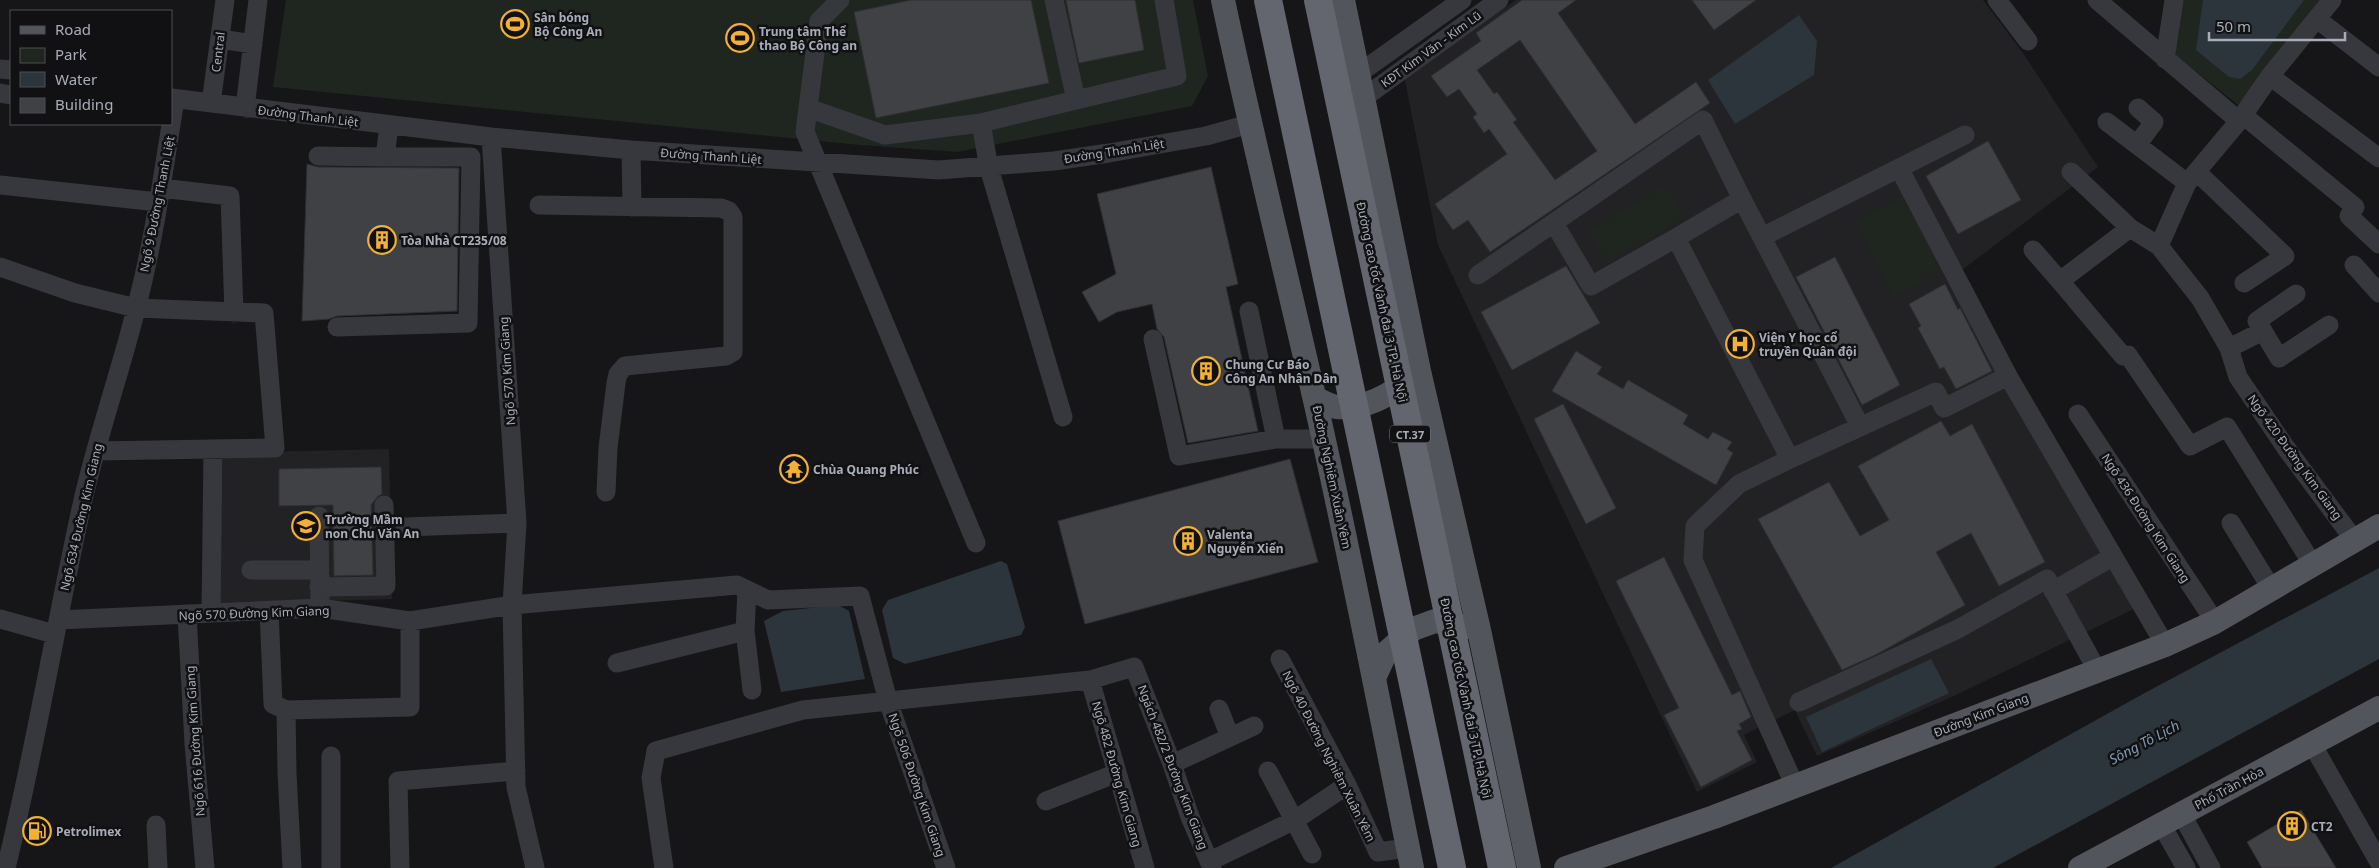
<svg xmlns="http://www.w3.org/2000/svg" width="2379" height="868" font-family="'Noto Sans',sans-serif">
	<rect width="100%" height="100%" fill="#161618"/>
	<path fill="#222225" d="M 1516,0 L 1983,0 L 2023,53 L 2098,167 L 1958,273 L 2136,608 L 1956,695 L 1817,756 L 1795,710 L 1744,735 L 1757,762 L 1697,792 L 1438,245 L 1404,76 Z
		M 389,449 L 392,599 L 219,604 L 223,453 Z"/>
	<path fill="#1e261f" d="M 286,0 L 1193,0 L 1208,76 L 1192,106 L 957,152 L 860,145 L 273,87 Z
		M 2182,0 L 2324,0 L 2238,105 L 2173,53 Z
		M 1666,185 L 1685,218 L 1606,262 L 1589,230 Z
		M 1904,195 L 1941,270 L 1893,296 L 1856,220 Z"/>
	<path fill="#2c353c" d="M 2203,0 L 2304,0 L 2252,70 L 2240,79 L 2229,77 L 2196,50 Z
		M 1799,15 L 1817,41 L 1814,75 L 1735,124 L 1708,80 Z
		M 1001,561 L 1007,564 L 1025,627 L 1021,635 L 905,664 L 893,658 L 882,610 L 888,600 Z
		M 2379,568 L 2379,659 L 1993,868 L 1831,868 L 2141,695 Z
		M 838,605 L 849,611 L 865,679 L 781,692 L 764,621 L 783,611 Z
		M 1931,659 L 1949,693 L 1822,752 L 1806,717 Z"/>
	<path fill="#404145" stroke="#303034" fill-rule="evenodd" d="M 911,0 L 1031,0 L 1049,83 L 876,118 L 854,12 Z
		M 1066,0 L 1135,0 L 1144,50 L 1079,63 Z
		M 1522,0 L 1576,0 L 1558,13 L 1635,124 L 1696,82 L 1710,103 L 1490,252 L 1468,220 L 1453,230 L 1435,204 L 1507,154 L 1489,129 L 1484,133 L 1473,117 L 1477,114 L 1459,89 L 1447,97 L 1431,76 L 1481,41 L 1476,33 ZM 1520,40 L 1597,151 L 1555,180 L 1513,122 L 1517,120 L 1497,92 L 1494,94 L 1477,70 Z
		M 1692,0 L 1756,0 L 1714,30 Z
		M 1988,141 L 2021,200 L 1958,234 L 1926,176 Z
		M 307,164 L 318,167 L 459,168 L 457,311 L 337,316 L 329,319 L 302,321 Z
		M 1211,167 L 1238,284 L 1226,287 L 1258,431 L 1188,443 L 1164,337 L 1157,329 L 1152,304 L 1117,312 L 1099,322 L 1082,292 L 1116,274 L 1097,194 Z
		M 1835,257 L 1900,385 L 1862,405 L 1796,277 Z
		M 1566,266 L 1600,323 L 1512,370 L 1481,312 Z
		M 1945,284 L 1958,310 L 1960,308 L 1992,371 L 1956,389 L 1944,367 L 1940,369 L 1918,328 L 1921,326 L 1909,304 Z
		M 1576,351 L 1602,367 L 1597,374 L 1623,389 L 1628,380 L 1688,415 L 1683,424 L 1708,439 L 1713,432 L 1732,442 L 1727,449 L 1733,453 L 1716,485 L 1552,391 Z
		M 1563,404 L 1616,508 L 1586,524 L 1534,419 Z
		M 1941,421 L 1950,436 L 1972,424 L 2045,562 L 1999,586 L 1971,533 L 1936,552 L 1965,605 L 1877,654 L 1842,670 L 1758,519 L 1829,482 L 1860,536 L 1889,520 L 1858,466 Z
		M 1290,459 L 1318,562 L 1085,624 L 1058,521 Z
		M 381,467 L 382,494 L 378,496 L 371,505 L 373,575 L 334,576 L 333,505 L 279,506 L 279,469 Z
		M 1664,557 L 1732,695 L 1740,691 L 1751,717 L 1739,724 L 1742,729 L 1737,731 L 1752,760 L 1701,787 L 1664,715 L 1679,708 L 1616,581 Z
		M 2301,810 L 2336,868 L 2262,868 L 2247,842 Z"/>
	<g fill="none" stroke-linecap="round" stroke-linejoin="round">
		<path stroke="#37383d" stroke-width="19" d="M 1054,0 L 1076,100 L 981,123 L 989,168 L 1063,417
			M 1997,0 L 2028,41
			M 2097,0 L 2239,121
			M 2317,19 L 2379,67
			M 220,39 L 253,44
			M 2165,59 L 2174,0
			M 0,69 L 11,70
			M 1358,74 L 1462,0
			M 2270,76 L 2379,158
			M 0,93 L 11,95
			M 171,98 L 491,137 L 631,150 L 939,170 L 1054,161 L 1109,153 L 1206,136 L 1249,124
			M 1362,99 L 1499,0
			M 1076,100 L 1177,76 L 1164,0
			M 211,103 L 225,0
			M 245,108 L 258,0
			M 808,108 L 819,21 L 840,0
			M 2243,115 L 2355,207 L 2349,216 L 2379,244
			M 2107,122 L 2187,183
			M 491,137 L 517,523 L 512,605 L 516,787 L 535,868
			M 2137,145 L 2154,122 L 2138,108
			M 631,150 L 632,207
			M 318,156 L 385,157
			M 1899,168 L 2008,376
			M 2071,172 L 2130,228 L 2159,246 L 2200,298 L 2229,348 L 2238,377 L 2286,448 L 2355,541
			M 2197,172 L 2285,256 L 2244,283
			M 0,185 L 158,202
			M 161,188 L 230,196 L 234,313
			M 1742,199 L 1860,426
			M 539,205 L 721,208 L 729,211 L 733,217 L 733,352 L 726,356 L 625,366 L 618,374 L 616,383 L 608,448 L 606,492
			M 1554,223 L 1591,286 L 1676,238 L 1790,459 L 1739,484 L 1695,526 L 1693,560 L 1795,786
			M 2130,228 L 2060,281 L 2123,356 L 2128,355 L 2190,446 L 2227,427 L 2313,565
			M 1762,237 L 1965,135
			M 2159,246 L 2187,183 L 2239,121 L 2270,76 L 2332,0
			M 2033,250 L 2060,281
			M 2354,265 L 2379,293
			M 0,267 L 75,293 L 136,308 L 264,313 L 275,448 L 96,451
			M 1478,275 L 1703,120 L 1742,199 L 1676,238
			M 337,327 L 468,323 L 471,157 L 385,157 L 389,125
			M 2263,331 L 2257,321 L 2296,294
			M 1153,339 L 1179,456 L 1276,439 L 1249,311
			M 2229,348 L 2263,331 L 2279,358 L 2329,325
			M 2078,414 L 2215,622
			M 1276,439 L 1323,439
			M 1790,459 L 1936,392 L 1944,408 L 2008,376 L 2165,645
			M 319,516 L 320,600
			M 2231,523 L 2271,588
			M 405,527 L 517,523
			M 976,543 L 805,132 L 808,108 L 885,135 L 981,123
			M 251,570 L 319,570
			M 319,587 L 386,586 L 384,505
			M 2053,591 L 2112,557
			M 269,611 L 273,704 L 286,710 L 287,773 L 292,868
			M 211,613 L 213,450
			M 187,614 L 194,744 L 205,868
			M 0,619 L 54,634
			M 58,620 L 320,608 L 410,621 L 512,605 L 737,585 L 768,600 L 860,596 L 888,701 L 946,868
			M 745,631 L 752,690
			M 1280,659 L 1347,785 L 1378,852 L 1408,848
			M 617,663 L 745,631 L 747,590
			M 1090,680 L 1145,868
			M 1799,702 L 1958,629 L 2047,579 L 2098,672
			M 1219,709 L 1230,737
			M 286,710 L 410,707 L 410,621
			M 2312,744 L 2379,862
			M 1172,764 L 1254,726
			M 1268,771 L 1312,854
			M 1046,801 L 1117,773
			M 2181,813 L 2211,868
			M 2161,824 L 2186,868
			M 156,825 L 158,868
			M 1210,861 L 1295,820 L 1347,785
			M 6,868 C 36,746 56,622 83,500 C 98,435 120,373 136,309 C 154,240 164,169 175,99
			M 331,868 L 331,756
			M 400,868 L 398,781 L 516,771
			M 664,868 L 651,778 L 656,751 L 803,710 L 1090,680 L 1134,667 L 1172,764 L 1190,817 L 1212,868"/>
		<path stroke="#53555c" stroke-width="24" d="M 1223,0 C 1251,133 1284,264 1314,396 C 1350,553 1380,710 1412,868
			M 1343,0 L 1419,371 L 1479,630 L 1529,868
			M 1315,398 C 1321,401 1330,406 1337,407 C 1365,410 1392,394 1413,377
			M 1374,678 L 1385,654 L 1413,629 L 1435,621 L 1467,627
			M 1566,868 L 1714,817 L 2165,645 L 2215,622 L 2379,526
			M 2080,868 L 2379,708"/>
		<path stroke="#63666e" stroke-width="28" d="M 1268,0 L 1452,868
			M 1318,0 L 1502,868"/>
	</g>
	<defs>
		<symbol id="stadium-ring" viewBox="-11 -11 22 22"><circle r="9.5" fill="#111113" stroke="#f2b134" stroke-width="1.5"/><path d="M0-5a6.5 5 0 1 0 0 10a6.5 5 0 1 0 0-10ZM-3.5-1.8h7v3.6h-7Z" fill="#f2b134"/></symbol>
		<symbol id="building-ring" viewBox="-11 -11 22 22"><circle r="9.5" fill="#111113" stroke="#f2b134" stroke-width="1.5"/><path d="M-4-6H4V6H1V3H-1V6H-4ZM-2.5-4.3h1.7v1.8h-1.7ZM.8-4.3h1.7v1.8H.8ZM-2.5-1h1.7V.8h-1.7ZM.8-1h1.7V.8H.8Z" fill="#f2b134"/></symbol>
		<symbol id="hospital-ring" viewBox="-11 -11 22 22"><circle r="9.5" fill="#111113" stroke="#f2b134" stroke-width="1.5"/><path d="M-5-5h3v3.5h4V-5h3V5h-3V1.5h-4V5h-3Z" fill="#f2b134"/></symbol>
		<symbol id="temple-ring" viewBox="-11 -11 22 22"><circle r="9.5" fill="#111113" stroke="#f2b134" stroke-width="1.5"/><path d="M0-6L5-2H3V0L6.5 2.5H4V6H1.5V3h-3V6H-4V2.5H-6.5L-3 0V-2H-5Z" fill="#f2b134"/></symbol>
		<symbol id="school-ring" viewBox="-11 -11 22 22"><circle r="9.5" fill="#111113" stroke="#f2b134" stroke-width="1.5"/><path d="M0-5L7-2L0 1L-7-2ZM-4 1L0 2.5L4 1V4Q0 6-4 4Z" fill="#f2b134"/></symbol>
		<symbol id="fuel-ring" viewBox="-11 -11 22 22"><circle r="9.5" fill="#111113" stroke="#f2b134" stroke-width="1.5"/><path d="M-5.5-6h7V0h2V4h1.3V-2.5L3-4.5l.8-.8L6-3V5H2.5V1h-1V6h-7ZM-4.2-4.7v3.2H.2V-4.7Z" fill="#f2b134"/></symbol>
	</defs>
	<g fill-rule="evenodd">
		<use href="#stadium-ring" x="499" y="8" width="32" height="32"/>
		<use href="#stadium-ring" x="724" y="22" width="32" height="32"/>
		<use href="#building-ring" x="366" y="224" width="32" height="32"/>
		<use href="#hospital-ring" x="1724" y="328" width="32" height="32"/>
		<use href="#building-ring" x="1190" y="355" width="32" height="32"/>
		<use href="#temple-ring" x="778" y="453" width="32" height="32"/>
		<use href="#school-ring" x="290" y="510" width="32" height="32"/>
		<use href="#building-ring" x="1172" y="525" width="32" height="32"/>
		<use href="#building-ring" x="2276" y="810" width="32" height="32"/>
		<use href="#fuel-ring" x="21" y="815" width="32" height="32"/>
	</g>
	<g text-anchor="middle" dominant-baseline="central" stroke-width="5" stroke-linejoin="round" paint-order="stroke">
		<rect fill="#111113" stroke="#7b7e86" stroke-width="1" x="1390" y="425.5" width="40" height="17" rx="4"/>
		<g font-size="11" font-weight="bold" fill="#a8adb8">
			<text x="1410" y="434">CT.37</text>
		</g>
		<g font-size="12" font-weight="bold" fill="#a8adb8" stroke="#111113" text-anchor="start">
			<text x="534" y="17">Sân bóng<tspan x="534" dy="14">Bộ Công An</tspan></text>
			<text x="759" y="31">Trung tâm Thể<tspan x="759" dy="14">thao Bộ Công an</tspan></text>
			<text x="401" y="240">Tòa Nhà CT235/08</text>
			<text x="1759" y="337">Viện Y học cổ<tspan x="1759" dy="14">truyền Quân đội</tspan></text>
			<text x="1225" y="364">Chung Cư Báo<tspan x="1225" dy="14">Công An Nhân Dân</tspan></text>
			<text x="813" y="469">Chùa Quang Phúc</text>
			<text x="325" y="519">Trường Mầm<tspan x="325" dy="14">non Chu Văn An</tspan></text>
			<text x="1207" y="534">Valenta<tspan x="1207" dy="14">Nguyễn Xiển</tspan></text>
			<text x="2311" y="826">CT2</text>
			<text x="56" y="831">Petrolimex</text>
		</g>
		<g font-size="12" fill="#a8adb8" stroke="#111113">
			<text transform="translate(1431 49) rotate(-36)">KĐT Kim Văn - Kim Lũ</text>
			<text transform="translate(218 52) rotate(-83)">Central</text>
			<text transform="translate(308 116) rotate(7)">Đường Thanh Liệt</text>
			<text transform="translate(1114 151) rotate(-9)">Đường Thanh Liệt</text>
			<text transform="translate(711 156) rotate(4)">Đường Thanh Liệt</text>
			<text transform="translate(157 204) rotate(-79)">Ngõ 9 Đường Thanh Liệt</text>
			<text transform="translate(1382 302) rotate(78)">Đường cao tốc Vành đai 3 TP. Hà Nội</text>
			<text transform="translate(507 371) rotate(-94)">Ngõ 570 Kim Giang</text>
			<text transform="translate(2295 457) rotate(54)">Ngõ 420 Đường Kim Giang</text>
			<text transform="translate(1332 477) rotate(78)">Đường Nghiêm Xuân Yêm</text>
			<text transform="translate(81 517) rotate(-77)">Ngõ 634 Đường Kim Giang</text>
			<text transform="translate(2146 518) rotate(57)">Ngõ 436 Đường Kim Giang</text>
			<text transform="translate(254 613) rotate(-2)">Ngõ 570 Đường Kim Giang</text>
			<text transform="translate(1466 698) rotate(78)">Đường cao tốc Vành đai 3 TP. Hà Nội</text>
			<text transform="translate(1981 715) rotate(-21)">Đường Kim Giang</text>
			<text transform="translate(195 741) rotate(-94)">Ngõ 616 Đường Kim Giang</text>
			<text transform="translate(1329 756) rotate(63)">Ngõ 40 Đường Nghiêm Xuân Yêm</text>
			<text transform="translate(1173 767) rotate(69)">Ngách 482/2 Đường Kim Giang</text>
			<text transform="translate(1117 774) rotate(74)">Ngõ 482 Đường Kim Giang</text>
			<text transform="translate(917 785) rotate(71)">Ngõ 506 Đường Kim Giang</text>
			<text transform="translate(2229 788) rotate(-28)">Phố Trần Hòa</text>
		</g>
		<g font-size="14" font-style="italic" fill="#7f9bb3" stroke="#111113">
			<text transform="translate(2144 742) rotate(-28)">Sông Tô Lịch</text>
		</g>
	</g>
	<rect x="10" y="10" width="162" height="115" fill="#111113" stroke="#4d4f55"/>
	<rect x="20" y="26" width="25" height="8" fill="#53555c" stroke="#4d4f55"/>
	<text x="55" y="35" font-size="15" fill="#a8adb8">Road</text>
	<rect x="20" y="48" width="25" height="15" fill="#1e261f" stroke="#4d4f55"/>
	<text x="55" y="60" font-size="15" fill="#a8adb8">Park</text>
	<rect x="20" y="72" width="25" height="15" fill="#2c353c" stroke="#4d4f55"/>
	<text x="55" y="85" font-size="15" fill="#a8adb8">Water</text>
	<rect x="20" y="98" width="25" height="15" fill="#404145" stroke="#4d4f55"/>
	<text x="55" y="110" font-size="15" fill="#a8adb8">Building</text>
	<path d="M2209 32v8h136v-8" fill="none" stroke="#a8adb8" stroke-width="2.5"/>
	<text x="2216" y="32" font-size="15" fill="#a8adb8" stroke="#111113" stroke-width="4" paint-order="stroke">50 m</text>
</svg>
